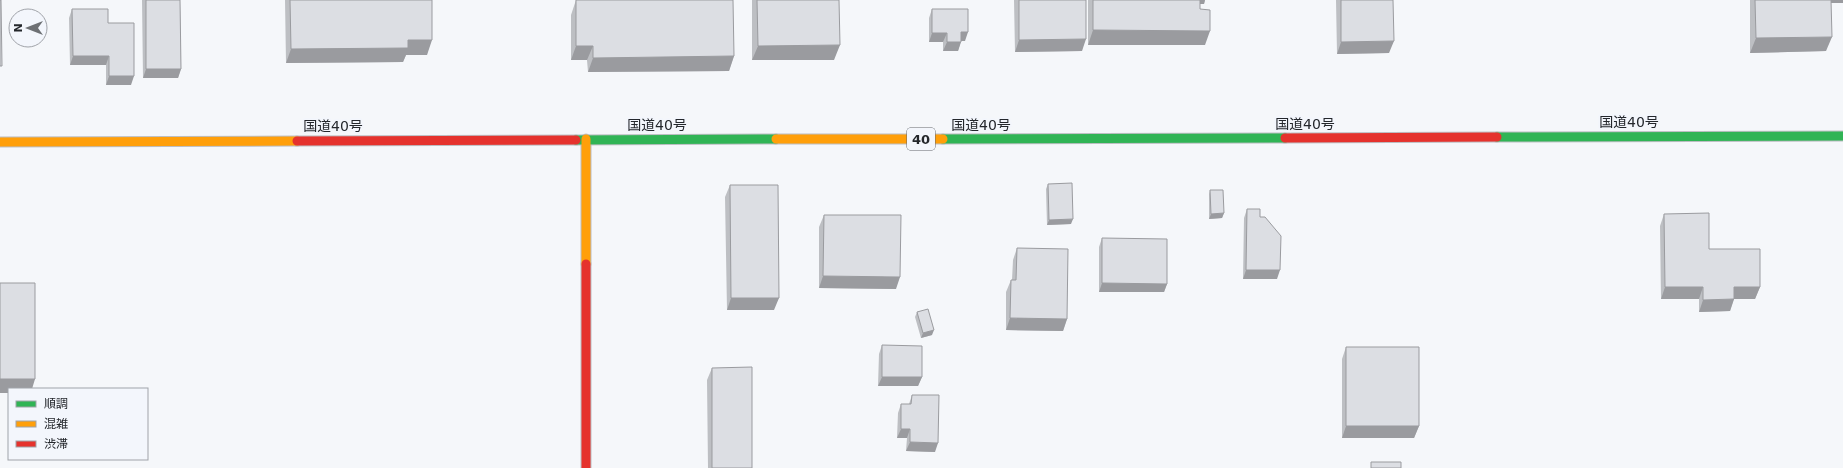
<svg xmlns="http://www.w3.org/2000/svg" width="1843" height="468" font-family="'DejaVu Sans','Noto Sans JP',sans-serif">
	<rect width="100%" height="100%" fill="#f5f7fa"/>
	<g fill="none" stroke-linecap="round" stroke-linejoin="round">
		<defs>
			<path id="fast" d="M 1497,137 L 1843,136
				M 943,139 L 1285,138
				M 576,140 L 776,139"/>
			<path id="slow" d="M 586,139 L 586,264
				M 776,139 L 943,139
				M 0,142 L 297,141"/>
			<path id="jam" d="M 1285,138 L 1497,137
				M 297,141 L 576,140
				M 586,264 L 586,468"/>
		</defs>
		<use href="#fast" stroke="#bcbec2" stroke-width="11"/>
		<use href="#slow" stroke="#bcbec2" stroke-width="11"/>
		<use href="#jam" stroke="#bcbec2" stroke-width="11"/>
		<use href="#fast" stroke="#30b455" stroke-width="9"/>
		<use href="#slow" stroke="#ff9f0a" stroke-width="9"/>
		<use href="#jam" stroke="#e5322d" stroke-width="9"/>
	</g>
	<path fill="#bdbfc3" d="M 142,0 L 180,0 L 181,69 L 178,78 L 143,78 Z
		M 285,0 L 432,0 L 427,55 L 406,55 L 403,62 L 286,63 Z
		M 576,0 L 734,56 L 729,71 L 588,72 L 587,60 L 571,60 L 571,15 Z
		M 752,0 L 839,0 L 834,60 L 752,60 Z
		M 1014,0 L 1086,0 L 1082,51 L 1015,52 Z
		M 1088,0 L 1205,0 L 1204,4 L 1200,4 L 1200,9 L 1205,45 L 1088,45 Z
		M 1336,0 L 1393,0 L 1389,53 L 1337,54 Z
		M 1750,0 L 1843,0 L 1843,3 L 1831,3 L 1826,51 L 1750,53 Z
		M 72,9 L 108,23 L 131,85 L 106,85 L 106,65 L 70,65 L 69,18 Z
		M 932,9 L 965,41 L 961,41 L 958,51 L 943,51 L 943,42 L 929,42 L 929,18 Z
		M 1048,184 L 1071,224 L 1047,225 L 1046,189 Z
		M 730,185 L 774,310 L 727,310 L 725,197 Z
		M 1210,190 L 1224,213 L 1222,218 L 1209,219 L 1209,194 Z
		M 1247,209 L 1260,217 L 1277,279 L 1243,279 L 1244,218 Z
		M 1664,214 L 1709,249 L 1760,287 L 1755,299 L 1734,299 L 1730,311 L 1699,312 L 1699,299 L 1661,299 L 1660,226 Z
		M 824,215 L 896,289 L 819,288 L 819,227 Z
		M 1102,238 L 1167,284 L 1164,292 L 1099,292 L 1099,247 Z
		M 1017,248 L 1067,319 L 1063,331 L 1006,330 L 1006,292 L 1011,280 L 1012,280 L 1013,260 Z
		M 917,312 L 932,335 L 921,338 L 915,317 Z
		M 882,345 L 922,377 L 918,386 L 878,386 L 879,354 Z
		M 1346,347 L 1419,426 L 1414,438 L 1342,438 L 1342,359 Z
		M 712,368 L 752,468 L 708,468 L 707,380 Z
		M 912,395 L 935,452 L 906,451 L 907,438 L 897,438 L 898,413 L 901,404 L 909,404 Z"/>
	<path fill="#9a9b9f" d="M 1197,0 L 1205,0 L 1204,4 L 1195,4 Z
		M 1827,0 L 1843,0 L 1843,3 L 1826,3 Z
		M 1093,30 L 1210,31 L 1205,45 L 1088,45 Z
		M 961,32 L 968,32 L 965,41 L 958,41 Z
		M 932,33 L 947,33 L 943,42 L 929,42 Z
		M 1832,37 L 1826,51 L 1750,53 L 1756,38 Z
		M 1086,39 L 1082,51 L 1015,52 L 1019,40 Z
		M 408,40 L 432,40 L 427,55 L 406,55 L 403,62 L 286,63 L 291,49 Z
		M 1394,41 L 1389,53 L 1337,54 L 1341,42 Z
		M 947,42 L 961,42 L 958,51 L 943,51 Z
		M 840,45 L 834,60 L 752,60 L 758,46 Z
		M 576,46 L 593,46 L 587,60 L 571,60 Z
		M 73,56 L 109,56 L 106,65 L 70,65 Z
		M 734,56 L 729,71 L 588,72 L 593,58 Z
		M 146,69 L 181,69 L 178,78 L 143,78 Z
		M 109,76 L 134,76 L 131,85 L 106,85 Z
		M 1224,213 L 1222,218 L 1209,219 L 1211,214 Z
		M 1073,219 L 1071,224 L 1047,225 L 1049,220 Z
		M 1246,270 L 1280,270 L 1277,279 L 1243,279 Z
		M 823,276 L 900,277 L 896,289 L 819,288 Z
		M 1102,283 L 1167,284 L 1164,292 L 1099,292 Z
		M 1665,287 L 1703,287 L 1699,299 L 1661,299 Z
		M 1734,287 L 1760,287 L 1755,299 L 1730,299 Z
		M 731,298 L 779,298 L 774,310 L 727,310 Z
		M 1734,299 L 1730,311 L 1699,312 L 1703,300 Z
		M 1010,318 L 1067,319 L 1063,331 L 1006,330 Z
		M 934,330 L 932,335 L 921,338 L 923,333 Z
		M 882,377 L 922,377 L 918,386 L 878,386 Z
		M 0,379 L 35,379 L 32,389 L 9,389 L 9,393 L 0,393 Z
		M 1346,426 L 1419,426 L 1414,438 L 1342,438 Z
		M 901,429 L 910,429 L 907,438 L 897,438 Z
		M 910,442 L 938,443 L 935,452 L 906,451 Z"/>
	<path fill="#dcdee3" stroke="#9a9b9f" d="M 0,0 L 1,0 L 2,66 L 0,66 Z
		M 146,0 L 180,0 L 181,69 L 146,69 Z
		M 290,0 L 432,0 L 432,40 L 408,40 L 408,48 L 291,49 Z
		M 576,0 L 733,0 L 734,56 L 593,58 L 593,46 L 576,46 Z
		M 757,0 L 839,0 L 840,45 L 758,46 Z
		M 1019,0 L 1086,0 L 1086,39 L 1019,40 Z
		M 1093,0 L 1200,0 L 1200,9 L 1210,10 L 1210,31 L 1093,30 Z
		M 1341,0 L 1393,0 L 1394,41 L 1341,42 Z
		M 1755,0 L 1831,0 L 1832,37 L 1756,38 Z
		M 72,9 L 108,9 L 108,23 L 134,23 L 134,76 L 109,76 L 109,56 L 73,56 Z
		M 932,9 L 968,9 L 968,32 L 961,32 L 961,42 L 947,42 L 947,33 L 932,33 Z
		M 1072,183 L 1073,219 L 1049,220 L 1048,184 Z
		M 730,185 L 778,185 L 779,298 L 731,298 Z
		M 1210,190 L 1223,190 L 1224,213 L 1211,214 Z
		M 1247,209 L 1260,209 L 1260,217 L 1265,217 L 1281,236 L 1280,270 L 1246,270 Z
		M 1709,213 L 1709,249 L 1760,249 L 1760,287 L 1734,287 L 1734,299 L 1703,300 L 1703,287 L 1665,287 L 1664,214 Z
		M 824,215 L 901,215 L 900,277 L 823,276 Z
		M 1102,238 L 1167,239 L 1167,284 L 1102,283 Z
		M 1017,248 L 1068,249 L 1067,319 L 1010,318 L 1011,280 L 1016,280 Z
		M 0,283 L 35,283 L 35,379 L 0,379 Z
		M 928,309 L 934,330 L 923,333 L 917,312 Z
		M 882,345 L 922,346 L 922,377 L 882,377 Z
		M 1346,347 L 1419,347 L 1419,426 L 1346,426 Z
		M 752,367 L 752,468 L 712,468 L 712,368 Z
		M 912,395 L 939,395 L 938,443 L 910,442 L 910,429 L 901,429 L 901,404 L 911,404 Z
		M 1371,462 L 1401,462 L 1401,468 L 1371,468 Z"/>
	<g text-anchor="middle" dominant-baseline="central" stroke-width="4" stroke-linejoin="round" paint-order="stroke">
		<rect fill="#f3f6fc" stroke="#62656a" stroke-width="1" x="907" y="128" width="28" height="22" rx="3"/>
		<g font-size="13" font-weight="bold" fill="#24272c">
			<text x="921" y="139">40</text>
		</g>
		<g font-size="14" fill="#24272c" stroke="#f3f6fc">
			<text x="1629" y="122">国道40号</text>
			<text x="1305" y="124">国道40号</text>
			<text x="657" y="125">国道40号</text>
			<text x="981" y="125">国道40号</text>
			<text x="333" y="126">国道40号</text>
		</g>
	</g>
	<rect x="8" y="388" width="140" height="72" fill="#f3f6fc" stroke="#a0a3a9"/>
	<rect x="16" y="401" width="20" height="6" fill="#30b455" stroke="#a0a3a9"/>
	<text x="44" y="408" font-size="12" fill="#24272c">順調</text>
	<rect x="16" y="421" width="20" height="6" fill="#ff9f0a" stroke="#a0a3a9"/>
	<text x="44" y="428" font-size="12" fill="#24272c">混雑</text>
	<rect x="16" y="441" width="20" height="6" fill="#e5322d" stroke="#a0a3a9"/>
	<text x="44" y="448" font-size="12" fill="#24272c">渋滞</text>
	<g transform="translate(28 28) rotate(270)"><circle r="19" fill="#f3f6fc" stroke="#a0a3a9"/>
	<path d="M0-3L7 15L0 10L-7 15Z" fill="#6d7074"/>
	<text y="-6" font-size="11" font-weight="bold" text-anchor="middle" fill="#24272c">N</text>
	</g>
</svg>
